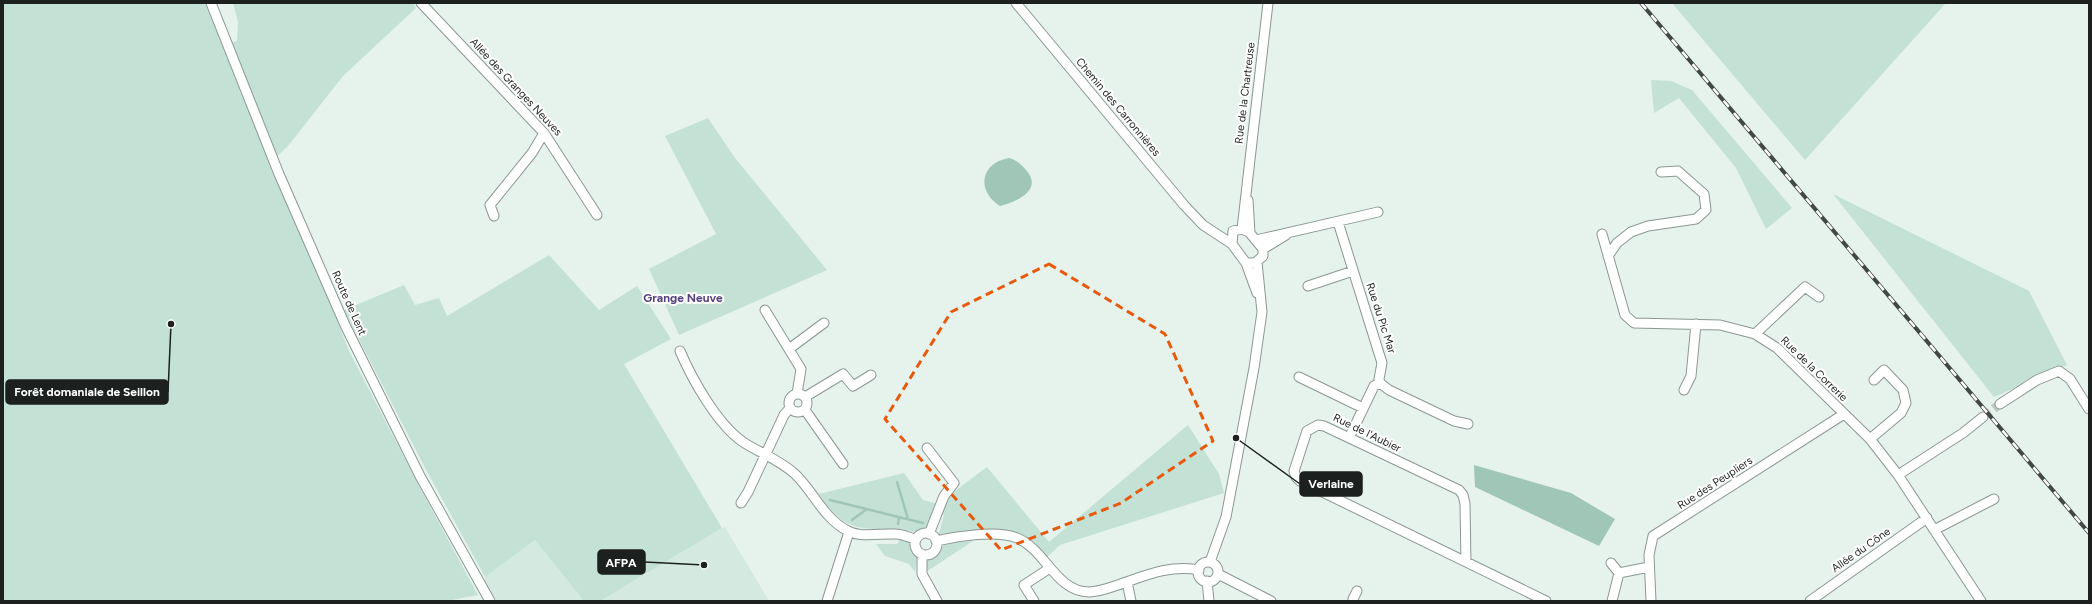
<svg xmlns="http://www.w3.org/2000/svg" width="2092" height="604" font-family="Figtree,sans-serif">
	<rect width="100%" height="100%" fill="#e6f3ed"/>
	<path fill="#d4eae0" d="M 725,527 L 769,601 L 600,601 L 722,528 Z
		M 535,540 L 584,601 L 497,601 L 484,585 L 485,577 Z"/>
	<path fill="#c3e1d4" d="M 3,3 L 205,3 L 222,44 L 237,41 L 238,22 L 233,3 L 413,3 L 416,8 L 343,76 L 288,146 L 269,164 L 328,298 L 349,351 L 419,486 L 478,595 L 447,601 L 3,601 Z
		M 1672,3 L 1946,3 L 1805,160 Z
		M 1651,80 L 1671,81 L 1692,90 L 1792,208 L 1766,229 L 1736,168 L 1679,98 L 1654,113 Z
		M 708,118 L 735,158 L 827,270 L 679,335 L 649,269 L 716,234 L 665,136 Z
		M 1833,194 L 2029,291 L 2067,365 L 1994,397 Z
		M 549,255 L 599,310 L 637,286 L 671,339 L 624,364 L 722,528 L 600,601 L 584,601 L 535,540 L 485,577 L 424,466 L 344,310 L 404,285 L 415,305 L 439,298 L 447,316 Z
		M 1188,425 L 1219,474 L 1224,493 L 1060,545 L 1047,557 L 1039,548 L 1025,538 L 938,537 L 944,515 L 939,512 L 943,500 L 987,467 L 1049,542 Z
		M 904,473 L 923,500 L 935,503 L 927,528 C 923,529 917,532 912,532 C 908,531 905,529 900,529 C 858,529 845,532 819,494 Z
		M 900,539 L 908,541 L 917,558 L 915,572 L 909,564 L 885,556 L 876,544 L 897,544 Z
		M 973,541 L 926,572 L 925,561 L 946,543 Z"/>
	<path fill="#9fc6b6" d="M 1009,158 C 1016,160 1021,164 1026,170 C 1044,190 1016,202 1000,206 C 976,191 980,163 1009,158 Z
		M 1474,465 L 1571,493 L 1615,519 L 1599,546 L 1475,487 Z"/>
	<g fill="none" stroke-linecap="round" stroke-linejoin="round">
		<path stroke="#9fc6b6" stroke-width="2.5" d="M 897,482 L 908,519
			M 830,500 L 923,523
			M 852,520 L 867,509
			M 898,524 L 899,517"/>
		<path stroke="#bec9c4" stroke-width="9" stroke-dasharray="9 4.5" stroke-linecap="butt" d="M 1983,417 L 2000,404"/>
		<defs>
			<path id="minor" d="M 211,3 L 279,174 L 345,325 L 420,476 L 490,601
				M 421,3 L 544,133 L 597,215
				M 1016,3 L 1184,205 L 1203,225 L 1232,244
				M 1248,200 L 1250,233
				M 494,216 L 490,205 L 532,153 L 544,133
				M 1338,222 L 1382,363 L 1379,379 L 1380,383 L 1374,386 L 1349,438
				M 1242,229 L 1268,3
				M 1242,229 L 1249,232 L 1263,249 L 1263,256 L 1255,263 L 1246,263 L 1232,244 L 1233,231 Z
				M 1602,234 L 1625,315 L 1634,323 L 1720,325 L 1755,334 L 1777,348 L 1870,439 L 1898,475 L 1981,601
				M 1256,240 L 1378,212
				M 1263,249 L 1286,235
				M 1608,256 L 1617,243 L 1631,232 L 1648,226 L 1696,219 L 1706,210 L 1704,194 L 1678,171 L 1661,172
				M 1246,263 L 1257,293
				M 1308,286 L 1353,271
				M 765,310 L 801,369 L 797,394
				M 1755,334 L 1805,287 L 1819,297
				M 789,349 L 824,323
				M 680,351 C 692,379 717,424 743,442 C 760,453 780,460 795,474 C 814,492 823,518 848,531 C 862,538 881,533 896,534 C 903,534 909,538 916,539
				M 1299,377 L 1363,408
				M 1380,383 L 1389,390 L 1454,421 L 1468,424
				M 1684,390 L 1691,376 L 1696,324
				M789 403a9 9 0 1 1 18 0a9 9 0 1 1-18 0Z
				M 805,397 L 843,374 L 853,386 L 871,375
				M 2000,404 L 2037,380 L 2059,371 L 2070,379 L 2089,409
				M 805,410 L 843,464
				M 1870,439 L 1901,413 L 1906,403 L 1903,390 L 1884,370 L 1874,380
				M 927,448 L 954,483 L 944,496 L 929,534
				M 1898,475 L 1963,433 L 1983,417
				M 741,503 L 748,492 L 784,415 L 790,408
				M 1934,530 L 1994,499
				M915 544a11 11 0 1 1 22 0a11 11 0 1 1-22 0Z
				M 936,541 C 957,536 997,530 1017,538 C 1045,549 1056,592 1089,592 C 1099,592 1109,588 1118,585 C 1144,576 1171,564 1199,570
				M 922,554 L 922,574 L 937,601
				M 1210,562 L 1226,517 L 1254,368 L 1262,312 L 1257,262
				M 1466,562 L 1465,504 L 1463,495 L 1459,490 L 1324,426 L 1318,425 L 1307,431 L 1294,471 L 1296,477 L 1300,481 L 1546,601
				M1198 572a10 10 0 1 1 20 0a10 10 0 1 1-20 0Z
				M 1611,563 L 1619,573
				M 1218,574 L 1271,601
				M 1207,581 L 1209,601
				M 1127,582 L 1131,601
				M 1353,599 L 1357,591
				M 827,601 L 849,532
				M 1034,601 L 1024,585 L 1050,568
				M 1612,601 L 1619,573 L 1649,567
				M 1651,601 L 1649,555 L 1653,536 L 1844,414
				M 1810,601 L 1927,518"/>
		</defs>
		<use href="#minor" stroke="#8b9792" stroke-width="11"/>
		<use href="#minor" stroke="#fff" stroke-width="9"/>
		<defs>
			<path id="rail" d="M 1641,3 L 2089,533"/>
		</defs>
		<use href="#rail" stroke="#424846" stroke-width="4"/>
		<use href="#rail" stroke="#fff" stroke-width="2.5" stroke-dasharray="8" stroke-linecap="butt"/>
	</g>
	<path fill="none" stroke="#e8590c" stroke-width="3" stroke-dasharray="8 5" stroke-linejoin="round" d="M 1049,264 L 1165,334 L 1213,441 L 1121,503 L 1001,550 L 885,419 L 951,312 Z"/>
	<g text-anchor="middle" dominant-baseline="central" stroke-width="4" stroke-linejoin="round" paint-order="stroke">
		<g font-size="11" fill="#1c211f" stroke="#fff">
			<text transform="translate(516 87) rotate(47)">Allée des Granges Neuves</text>
			<text transform="translate(1245 93) rotate(-83)">Rue de la Chartreuse</text>
			<text transform="translate(1118 107) rotate(50)">Chemin des Carronnières</text>
			<text transform="translate(349 303) rotate(66)">Route de Lent</text>
			<text transform="translate(1381 318) rotate(72)">Rue du Pic Mar</text>
			<text transform="translate(1814 369) rotate(44)">Rue de la Correrie</text>
			<text transform="translate(1367 433) rotate(26)">Rue de l'Aubier</text>
			<text transform="translate(1715 483) rotate(-33)">Rue des Peupliers</text>
			<text transform="translate(1861 550) rotate(-35)">Allée du Cône</text>
		</g>
		<g font-size="12" font-weight="bold" fill="#554380" stroke="#fff">
			<text x="683" y="298">Grange Neuve</text>
		</g>
	</g>
	<path fill="none" stroke="#1c211f" stroke-width="1.5" d="M171 324L168 392M1236 438L1300 484M704 565L645 562"/>
	<g fill="#1c211f" stroke="#fff" stroke-width="1.5">
		<circle cx="171" cy="324" r="4"/>
		<circle cx="1236" cy="438" r="4"/>
		<circle cx="704" cy="565" r="4"/>
	</g>
	<g fill="#1c211f" stroke="#1c211f" stroke-width="1.5">
		<rect x="6" y="380" width="162" height="24" rx="4"/>
		<rect x="1300" y="472" width="62" height="24" rx="4"/>
		<rect x="598" y="550" width="47" height="24" rx="4"/>
	</g>
	<g font-size="12" text-anchor="middle" font-weight="bold" fill="#fff">
		<text x="87" y="396">Forêt domaniale de Seillon</text>
		<text x="1331" y="488">Verlaine</text>
		<text x="621" y="567">AFPA</text>
	</g>
	<rect width="2092" height="604" fill="none" stroke="#1c211f" stroke-width="8"/>
</svg>
